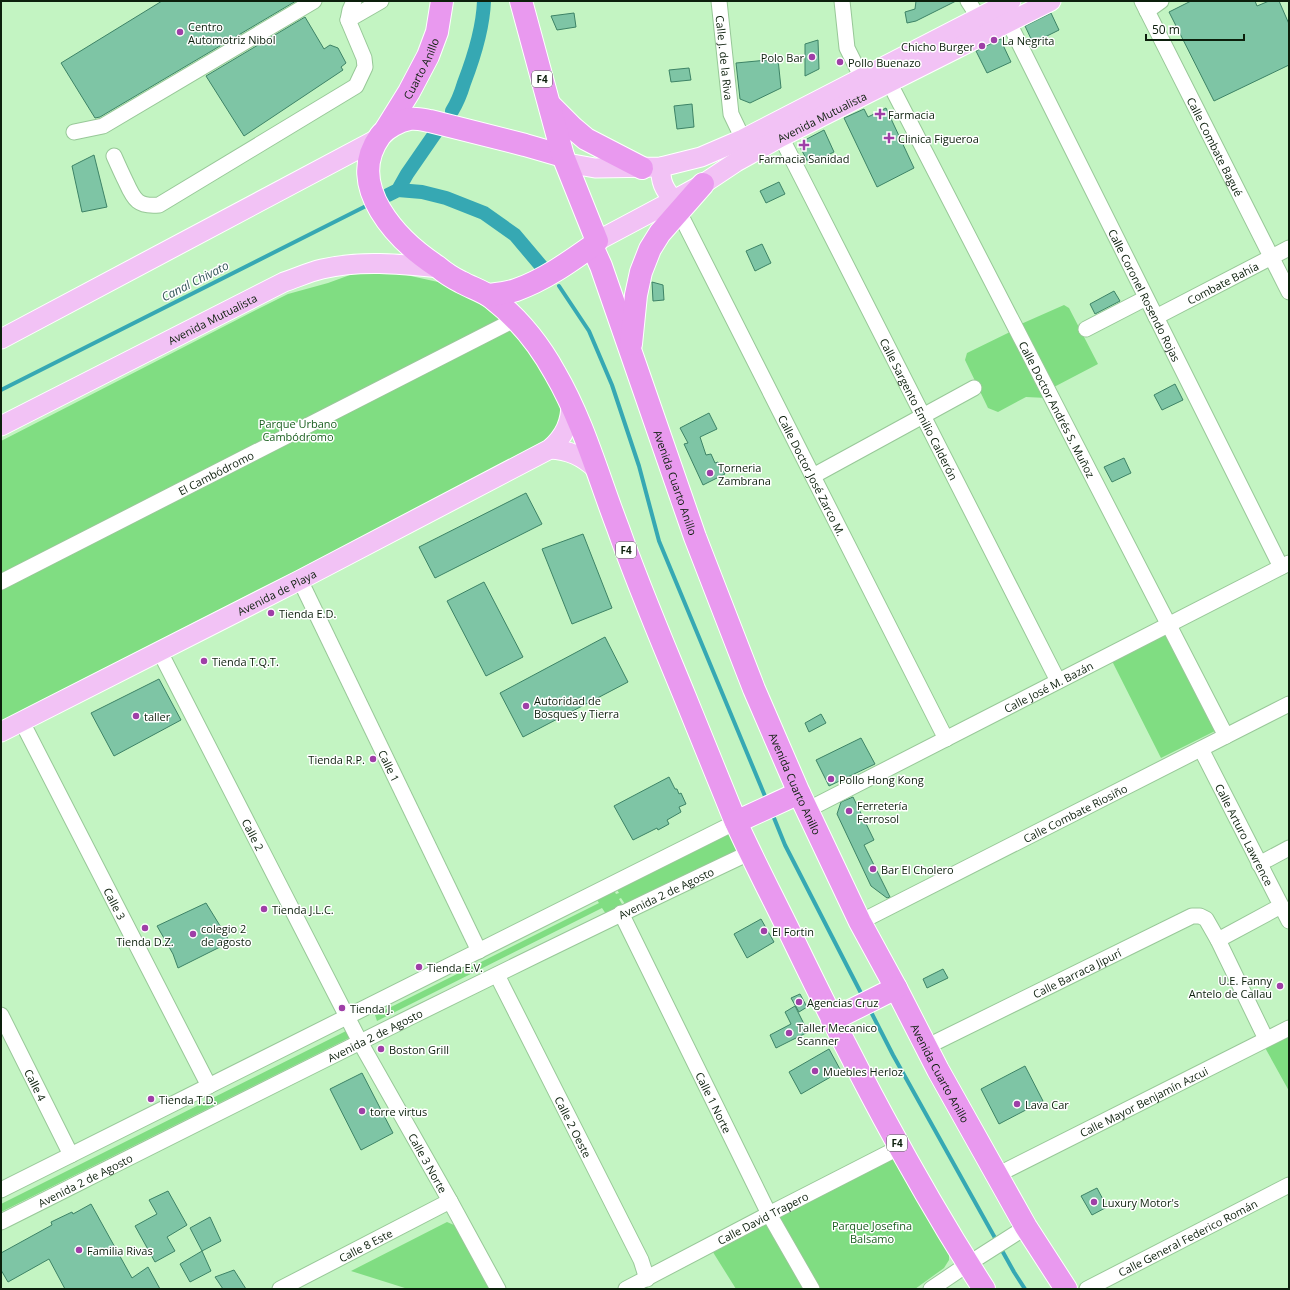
<svg xmlns="http://www.w3.org/2000/svg" width="1290" height="1290" font-family="'Open Sans',sans-serif">
	<rect width="100%" height="100%" fill="#c3f4c2"/>
	<path fill="#80dd82" d="M 361,271 L 397,273 L 438,282 L 478,302 L 506,323 L 513,330 L 561,398 L 562,416 L 557,430 L 545,441 L 376,530 L 1,721 L 1,441 L 256,310 L 288,294 L 328,283 Z
		M 1064,305 L 1069,308 L 1098,364 L 1054,387 L 1021,324 Z
		M 1012,331 L 1047,398 L 1026,397 L 998,412 L 988,408 L 965,360 L 967,353 Z
		M 1168,633 L 1217,730 L 1161,758 L 1112,661 Z
		M 731,831 L 739,849 L 625,904 L 621,898 L 619,899 L 622,904 L 606,914 L 602,908 L 377,1021 L 375,1015 L 599,903 L 597,900 L 614,890 L 616,894 L 619,893 L 616,888 Z
		M 346,1031 L 349,1038 L 1,1212 L 1,1204 Z
		M 1289,1034 L 1289,1091 L 1263,1044 Z
		M 896,1154 L 949,1249 L 949,1260 L 944,1268 L 915,1289 L 820,1289 L 778,1216 Z
		M 447,1222 L 454,1225 L 459,1229 L 491,1289 L 408,1289 L 351,1271 Z
		M 763,1224 L 770,1226 L 804,1289 L 736,1289 L 711,1249 Z"/>
	<g fill="none" stroke-linecap="round" stroke-linejoin="round">
		<path stroke="#36a8b3" stroke-width="4" d="M 381,198 L 398,190
			M 559,286 L 589,331 L 612,385 L 639,466 L 659,541 L 767,801
			M 1,390 L 370,204
			M 772,813 L 785,845 L 863,997
			M 869,1008 L 893,1055 L 1014,1272 L 1025,1289"/>
		<path stroke="#36a8b3" stroke-width="14" d="M 452,111 C 457,103 461,93 464,83 C 474,57 483,29 484,1
			M 398,190 L 407,174 L 436,132
			M 388,195 L 398,190 L 422,192 L 446,198 L 484,213 L 515,235 L 542,267"/>
	</g>
	<path fill="#7ec5a5" stroke="#3d8366" d="M 162,1 L 296,1 L 100,117 L 95,118 L 61,63 Z
		M 916,1 L 956,1 L 916,21 L 907,23 L 905,12 L 915,9 Z
		M 1191,1 L 1255,1 L 1257,6 L 1269,1 L 1279,1 L 1289,24 L 1289,65 L 1214,101 L 1169,12 Z
		M 574,13 L 576,27 L 557,30 L 551,16 Z
		M 1051,13 L 1059,30 L 1033,43 L 1025,26 Z
		M 305,17 L 324,49 L 330,45 L 338,48 L 346,63 L 341,67 L 343,70 L 244,136 L 206,76 Z
		M 1000,39 L 1004,41 L 1003,45 L 1011,62 L 987,73 L 976,51 Z
		M 818,40 L 819,69 L 805,76 L 805,44 Z
		M 778,59 L 781,88 L 750,103 L 740,99 L 736,63 Z
		M 689,68 L 691,80 L 671,82 L 669,70 Z
		M 692,104 L 694,127 L 677,129 L 674,106 Z
		M 886,108 L 914,168 L 877,187 L 844,118 L 864,109 L 868,117 Z
		M 824,130 L 834,152 L 809,164 L 801,149 L 803,141 Z
		M 94,155 L 107,207 L 82,212 L 72,166 Z
		M 779,182 L 785,194 L 766,203 L 760,191 Z
		M 762,244 L 771,263 L 755,271 L 746,251 Z
		M 652,282 L 663,285 L 664,300 L 653,301 Z
		M 1114,291 L 1120,301 L 1095,314 L 1090,304 Z
		M 1175,384 L 1183,400 L 1162,410 L 1154,395 Z
		M 709,413 L 717,429 L 700,437 L 706,455 L 711,454 L 715,463 L 718,462 L 725,474 L 703,485 L 684,444 L 688,443 L 680,428 Z
		M 1124,458 L 1131,473 L 1112,482 L 1104,467 Z
		M 526,493 L 542,524 L 435,578 L 419,547 Z
		M 583,534 L 612,608 L 572,624 L 542,549 Z
		M 484,582 L 523,657 L 486,676 L 447,601 Z
		M 605,637 L 628,682 L 523,737 L 500,693 Z
		M 159,679 L 181,720 L 114,756 L 91,713 Z
		M 821,714 L 826,723 L 809,732 L 805,723 Z
		M 861,738 L 875,764 L 829,786 L 816,760 Z
		M 669,777 L 675,789 L 677,789 L 679,794 L 681,793 L 686,804 L 679,807 L 681,812 L 667,820 L 669,824 L 658,830 L 657,828 L 633,840 L 614,806 Z
		M 853,797 L 874,840 L 864,845 L 890,897 L 887,898 L 871,886 L 837,814 L 841,802 Z
		M 206,903 L 230,942 L 178,968 L 173,954 L 157,926 Z
		M 761,919 L 774,942 L 747,958 L 734,934 Z
		M 943,969 L 948,978 L 927,988 L 923,979 Z
		M 800,994 L 807,1007 L 799,1012 L 791,998 Z
		M 795,1006 L 808,1032 L 776,1048 L 770,1035 L 791,1024 L 785,1012 Z
		M 829,1049 L 841,1071 L 801,1094 L 789,1072 Z
		M 1025,1066 L 1043,1101 L 999,1124 L 981,1089 Z
		M 362,1073 L 393,1133 L 361,1150 L 330,1089 Z
		M 1097,1188 L 1107,1207 L 1092,1215 L 1081,1196 Z
		M 168,1191 L 187,1225 L 167,1237 L 175,1251 L 155,1262 L 135,1226 L 157,1214 L 149,1200 Z
		M 91,1204 L 132,1278 L 148,1267 L 160,1289 L 65,1289 L 49,1259 L 8,1282 L 1,1270 L 1,1253 L 52,1225 L 51,1222 L 72,1212 L 73,1214 Z
		M 210,1217 L 221,1241 L 202,1251 L 190,1228 Z
		M 202,1251 L 211,1271 L 190,1282 L 180,1264 Z
		M 234,1270 L 246,1289 L 223,1289 L 215,1277 Z"/>
	<g fill="none" stroke-linecap="round" stroke-linejoin="round">
		<defs>
			<g id="minor">
				<path id="s1" d="M 719,1 L 731,114 L 743,139"/>
				<path d="M 842,1 L 847,48 L 862,78"/>
				<path d="M 968,1 L 979,18"/>
				<path id="s2" d="M 1142,1 L 1289,292"/>
				<path d="M 1147,11 L 1161,1"/>
				<path d="M 348,20 L 350,10 L 354,1"/>
				<path id="s3" d="M 1009,23 L 1281,567"/>
				<path id="s4" d="M 889,82 L 1226,736"/>
				<path d="M 74,132 L 103,126 L 314,1"/>
				<path id="s5" d="M 781,137 L 1058,681"/>
				<path d="M 114,156 C 118,165 122,174 126,182 C 134,200 138,207 159,205 L 356,86 L 365,67 L 364,58 L 348,20 L 381,1"/>
				<path id="s6" d="M 679,212 L 946,739"/>
				<path id="s7" d="M 1156,317 L 1289,248"/>
				<path d="M 1086,329 L 1146,298"/>
				<path d="M 813,476 L 974,388"/>
				<path id="s8" d="M 300,580 L 479,951"/>
				<path id="s9" d="M 1,582 L 516,319"/>
				<path id="s10" d="M 160,652 L 360,1042 L 450,1201 L 498,1289"/>
				<path id="s11" d="M 22,722 L 209,1086"/>
				<path id="s12" d="M 1201,749 L 1289,921"/>
				<path id="s13" d="M 807,810 L 1289,563"/>
				<path d="M 1259,864 L 1289,848"/>
				<path id="s14" d="M 621,913 L 769,1214 L 812,1289"/>
				<path id="s15" d="M 860,922 L 1289,704"/>
				<path d="M 1218,940 L 1281,906"/>
				<path id="s16" d="M 497,975 L 641,1260 L 647,1279"/>
				<path id="s17" d="M 1,1015 L 71,1155"/>
				<path id="s18" d="M 926,1047 L 1192,916 L 1200,916 L 1206,919 L 1218,940 L 1266,1039"/>
				<path id="s19" d="M 997,1175 L 1289,1028"/>
				<path d="M 1,1190 L 736,822"/>
				<path id="s20" d="M 1,1222 C 250,1097 499,971 751,852"/>
				<path id="s21" d="M 280,1289 L 450,1201"/>
				<path id="s22" d="M 626,1289 L 769,1214 L 900,1147"/>
				<path d="M 931,1289 L 968,1264 L 1026,1227"/>
				<path id="s23" d="M 1087,1289 L 1289,1185"/>
			</g>
			<g id="major">
				<path d="M 567,163 L 595,168 L 661,167 L 701,157 L 743,139 L 1011,1"/>
				<path d="M 661,167 C 660,181 664,190 674,200"/>
				<path id="s24" d="M 597,241 L 674,200 L 703,184 L 736,162 L 781,137 L 1051,1"/>
				<path d="M 1,339 L 379,138"/>
				<path id="s25" d="M 1,426 L 284,282 C 296,278 309,272 322,269 C 361,260 399,264 438,268"/>
				<path d="M 550,449 C 569,450 582,456 596,469"/>
				<path id="s26" d="M 1,732 L 300,580 L 550,449 C 565,436 571,422 571,403"/>
			</g>
			<g id="highway">
				<path d="M 551,106 L 573,128 L 586,139 L 642,168"/>
				<path id="s27" d="M 386,129 L 409,92 L 428,56 L 437,32 L 442,1"/>
				<path d="M 563,156 L 525,145 L 430,121 C 424,120 416,118 410,119 C 399,121 386,128 380,136 C 344,186 398,241 438,267 C 445,273 453,278 461,282 C 472,288 483,291 492,298 C 518,318 539,344 555,373 C 583,421 598,476 618,528 C 638,585 662,641 685,697 C 702,738 718,779 735,820 C 753,860 774,900 793,939 C 851,1059 912,1177 984,1289"/>
				<path id="s28" d="M 592,246 L 601,266 L 695,537 L 754,689 L 799,793 L 860,922 L 896,988 L 938,1070 L 1026,1227 L 1066,1289"/>
				<path d="M 488,295 C 497,294 507,293 516,290 C 544,280 568,263 592,246 L 597,241 L 563,156 L 521,1"/>
				<path d="M 631,344 L 636,295 L 641,272 L 650,249 L 660,233 L 703,184"/>
				<path d="M 736,822 L 799,793"/>
				<path d="M 832,1020 L 896,988"/>
			</g>
		</defs>
		<use href="#minor" stroke="#98c898" stroke-width="17"/>
		<use href="#major" stroke="#fff" stroke-width="21"/>
		<use href="#highway" stroke="#fff" stroke-width="24"/>
		<use href="#minor" stroke="#fff" stroke-width="15"/>
		<use href="#major" stroke="#f2c2f5" stroke-width="19"/>
		<use href="#highway" stroke="#e999ef" stroke-width="22"/>
	</g>
	<g fill="#9f3fa7" stroke="#fff" stroke-width="1.5">
		<circle cx="180" cy="32" r="4"/>
		<circle cx="994" cy="40" r="4"/>
		<circle cx="982" cy="46" r="4"/>
		<circle cx="812" cy="57" r="4"/>
		<circle cx="840" cy="62" r="4"/>
		<path d="M878 108h4v4h4v4h-4v4h-4v-4h-4v-4h4z"/>
		<path d="M887 132h4v4h4v4h-4v4h-4v-4h-4v-4h4z"/>
		<path d="M802 139h4v4h4v4h-4v4h-4v-4h-4v-4h4z"/>
		<circle cx="710" cy="473" r="4"/>
		<circle cx="271" cy="613" r="4"/>
		<circle cx="204" cy="661" r="4"/>
		<circle cx="526" cy="706" r="4"/>
		<circle cx="136" cy="716" r="4"/>
		<circle cx="373" cy="759" r="4"/>
		<circle cx="831" cy="779" r="4"/>
		<circle cx="849" cy="811" r="4"/>
		<circle cx="873" cy="869" r="4"/>
		<circle cx="264" cy="909" r="4"/>
		<circle cx="145" cy="928" r="4"/>
		<circle cx="764" cy="931" r="4"/>
		<circle cx="193" cy="934" r="4"/>
		<circle cx="419" cy="967" r="4"/>
		<circle cx="1280" cy="986" r="4"/>
		<circle cx="799" cy="1002" r="4"/>
		<circle cx="342" cy="1008" r="4"/>
		<circle cx="789" cy="1033" r="4"/>
		<circle cx="381" cy="1049" r="4"/>
		<circle cx="815" cy="1071" r="4"/>
		<circle cx="151" cy="1099" r="4"/>
		<circle cx="1017" cy="1104" r="4"/>
		<circle cx="362" cy="1111" r="4"/>
		<circle cx="1094" cy="1202" r="4"/>
		<circle cx="79" cy="1250" r="4"/>
	</g>
	<g text-anchor="middle" dominant-baseline="central" stroke-width="3" stroke-linejoin="round" paint-order="stroke">
		<g fill="#fff" stroke="#556255" stroke-width="1">
			<rect x="532" y="71" width="20" height="16" rx="3"/>
			<rect x="616" y="542" width="20" height="16" rx="3"/>
			<rect x="887" y="1135" width="20" height="16" rx="3"/>
		</g>
		<g font-size="10" font-weight="bold" fill="#0c1f0c">
			<text x="542" y="79">F4</text>
			<text x="626" y="550">F4</text>
			<text x="897" y="1143">F4</text>
		</g>
		<g font-size="11" fill="#0c1f0c" stroke="#fff" text-anchor="start">
			<text x="188" y="26">Centro<tspan x="188" dy="13">Automotriz Nibol</tspan></text>
			<text x="1002" y="40">La Negrita</text>
			<text x="974" y="46" text-anchor="end">Chicho Burger</text>
			<text x="804" y="57" text-anchor="end">Polo Bar</text>
			<text x="848" y="62">Pollo Buenazo</text>
			<text x="888" y="114">Farmacia</text>
			<text x="898" y="138">Clinica Figueroa</text>
			<text x="804" y="158" text-anchor="middle">Farmacia Sanidad</text>
			<text x="718" y="467">Torneria<tspan x="718" dy="13">Zambrana</tspan></text>
			<text x="279" y="613">Tienda E.D.</text>
			<text x="212" y="661">Tienda T.Q.T.</text>
			<text x="534" y="700">Autoridad de<tspan x="534" dy="13">Bosques y Tierra</tspan></text>
			<text x="144" y="716">taller</text>
			<text x="365" y="759" text-anchor="end">Tienda R.P.</text>
			<text x="839" y="779">Pollo Hong Kong</text>
			<text x="857" y="805">Ferretería<tspan x="857" dy="13">Ferrosol</tspan></text>
			<text x="881" y="869">Bar El Cholero</text>
			<text x="272" y="909">Tienda J.L.C.</text>
			<text x="201" y="928">colegio 2<tspan x="201" dy="13">de agosto</tspan></text>
			<text x="772" y="931">El Fortin</text>
			<text x="145" y="941" text-anchor="middle">Tienda D.Z.</text>
			<text x="427" y="967">Tienda E.V.</text>
			<text x="1272" y="980" text-anchor="end">U.E. Fanny<tspan x="1272" dy="13">Antelo de Callau</tspan></text>
			<text x="807" y="1002">Agencias Cruz</text>
			<text x="350" y="1008">Tienda J.</text>
			<text x="797" y="1027">Taller Mecanico<tspan x="797" dy="13">Scanner</tspan></text>
			<text x="389" y="1049">Boston Grill</text>
			<text x="823" y="1071">Muebles Herloz</text>
			<text x="159" y="1099">Tienda T.D.</text>
			<text x="1025" y="1104">Lava Car</text>
			<text x="370" y="1111">torre virtus</text>
			<text x="1102" y="1202">Luxury Motor's</text>
			<text x="87" y="1250">Familia Rivas</text>
		</g>
		<g font-size="11" fill="#0c1f0c" stroke="#fff">
			<text stroke="none"><textPath href="#s1" startOffset="57">Calle J. de la Riva</textPath></text>
			<text stroke="none"><textPath href="#s27" startOffset="70">Cuarto Anillo</textPath></text>
			<text stroke="none"><textPath href="#s24" startOffset="257">Avenida Mutualista</textPath></text>
			<text stroke="none"><textPath href="#s2" startOffset="163">Calle Combate Bagué</textPath></text>
			<text stroke="none"><textPath href="#s7" startOffset="75">Combate Bahía</textPath></text>
			<text stroke="none"><textPath href="#s3" startOffset="304">Calle Coronel Rosendo Rojas</textPath></text>
			<text stroke="none"><textPath href="#s25" startOffset="237">Avenida Mutualista</textPath></text>
			<text stroke="none"><textPath href="#s5" startOffset="305">Calle Sargento Emilio Calderón</textPath></text>
			<text stroke="none"><textPath href="#s4" startOffset="368">Calle Doctor Andrés S. Muñoz</textPath></text>
			<text stroke="none"><textPath href="#s9" startOffset="241">El Cambódromo</textPath></text>
			<text stroke="none"><textPath href="#s6" startOffset="295">Calle Doctor José Zarco M.</textPath></text>
			<text stroke="none"><textPath href="#s28" startOffset="251">Avenida Cuarto Anillo</textPath></text>
			<text stroke="none"><textPath href="#s26" startOffset="309">Avenida de Playa</textPath></text>
			<text stroke="none"><textPath href="#s13" startOffset="271">Calle José M. Bazán</textPath></text>
			<text stroke="none"><textPath href="#s8" startOffset="206">Calle 1</textPath></text>
			<text stroke="none"><textPath href="#s28" startOffset="575">Avenida Cuarto Anillo</textPath></text>
			<text stroke="none"><textPath href="#s15" startOffset="241">Calle Combate Riosiño</textPath></text>
			<text stroke="none"><textPath href="#s10" startOffset="205">Calle 2</textPath></text>
			<text stroke="none"><textPath href="#s12" startOffset="96">Calle Arturo Lawrence</textPath></text>
			<text stroke="none"><textPath href="#s20" startOffset="742">Avenida 2 de Agosto</textPath></text>
			<text stroke="none"><textPath href="#s11" startOffset="204">Calle 3</textPath></text>
			<text stroke="none"><textPath href="#s18" startOffset="168">Calle Barraca Jipurí</textPath></text>
			<text stroke="none"><textPath href="#s20" startOffset="418">Avenida 2 de Agosto</textPath></text>
			<text stroke="none"><textPath href="#s28" startOffset="899">Avenida Cuarto Anillo</textPath></text>
			<text stroke="none"><textPath href="#s17" startOffset="78">Calle 4</textPath></text>
			<text stroke="none"><textPath href="#s19" startOffset="164">Calle Mayor Benjamín Azcui</textPath></text>
			<text stroke="none"><textPath href="#s14" startOffset="211">Calle 1 Norte</textPath></text>
			<text stroke="none"><textPath href="#s16" startOffset="170">Calle 2 Oeste</textPath></text>
			<text stroke="none"><textPath href="#s10" startOffset="577">Calle 3 Norte</textPath></text>
			<text stroke="none"><textPath href="#s20" startOffset="94">Avenida 2 de Agosto</textPath></text>
			<text stroke="none"><textPath href="#s22" startOffset="154">Calle David Trapero</textPath></text>
			<text stroke="none"><textPath href="#s23" startOffset="113">Calle General Federico Román</textPath></text>
			<text stroke="none"><textPath href="#s21" startOffset="96">Calle 8 Este</textPath></text>
		</g>
		<g font-size="11" fill="#1b6020" stroke="#fff">
			<text x="298" y="423">Parque Urbano<tspan x="298" dy="13">Cambódromo</tspan></text>
			<text x="872" y="1225">Parque Josefina<tspan x="872" dy="13">Balsamo</tspan></text>
		</g>
		<g font-size="12" font-style="italic" fill="#345659" stroke="#fff">
			<text transform="translate(195 281) rotate(-27)">Canal Chivato</text>
		</g>
	</g>
	<rect width="1290" height="1290" fill="none" stroke="#0c1f0c" stroke-width="4"/>
	<path d="M1146 34v6h98v-6" fill="none" stroke="#0c1f0c" stroke-width="2"/>
	<text x="1152" y="34" font-size="12" fill="#0c1f0c" stroke="#ffffff" stroke-width="3" paint-order="stroke">50 m</text>
</svg>
